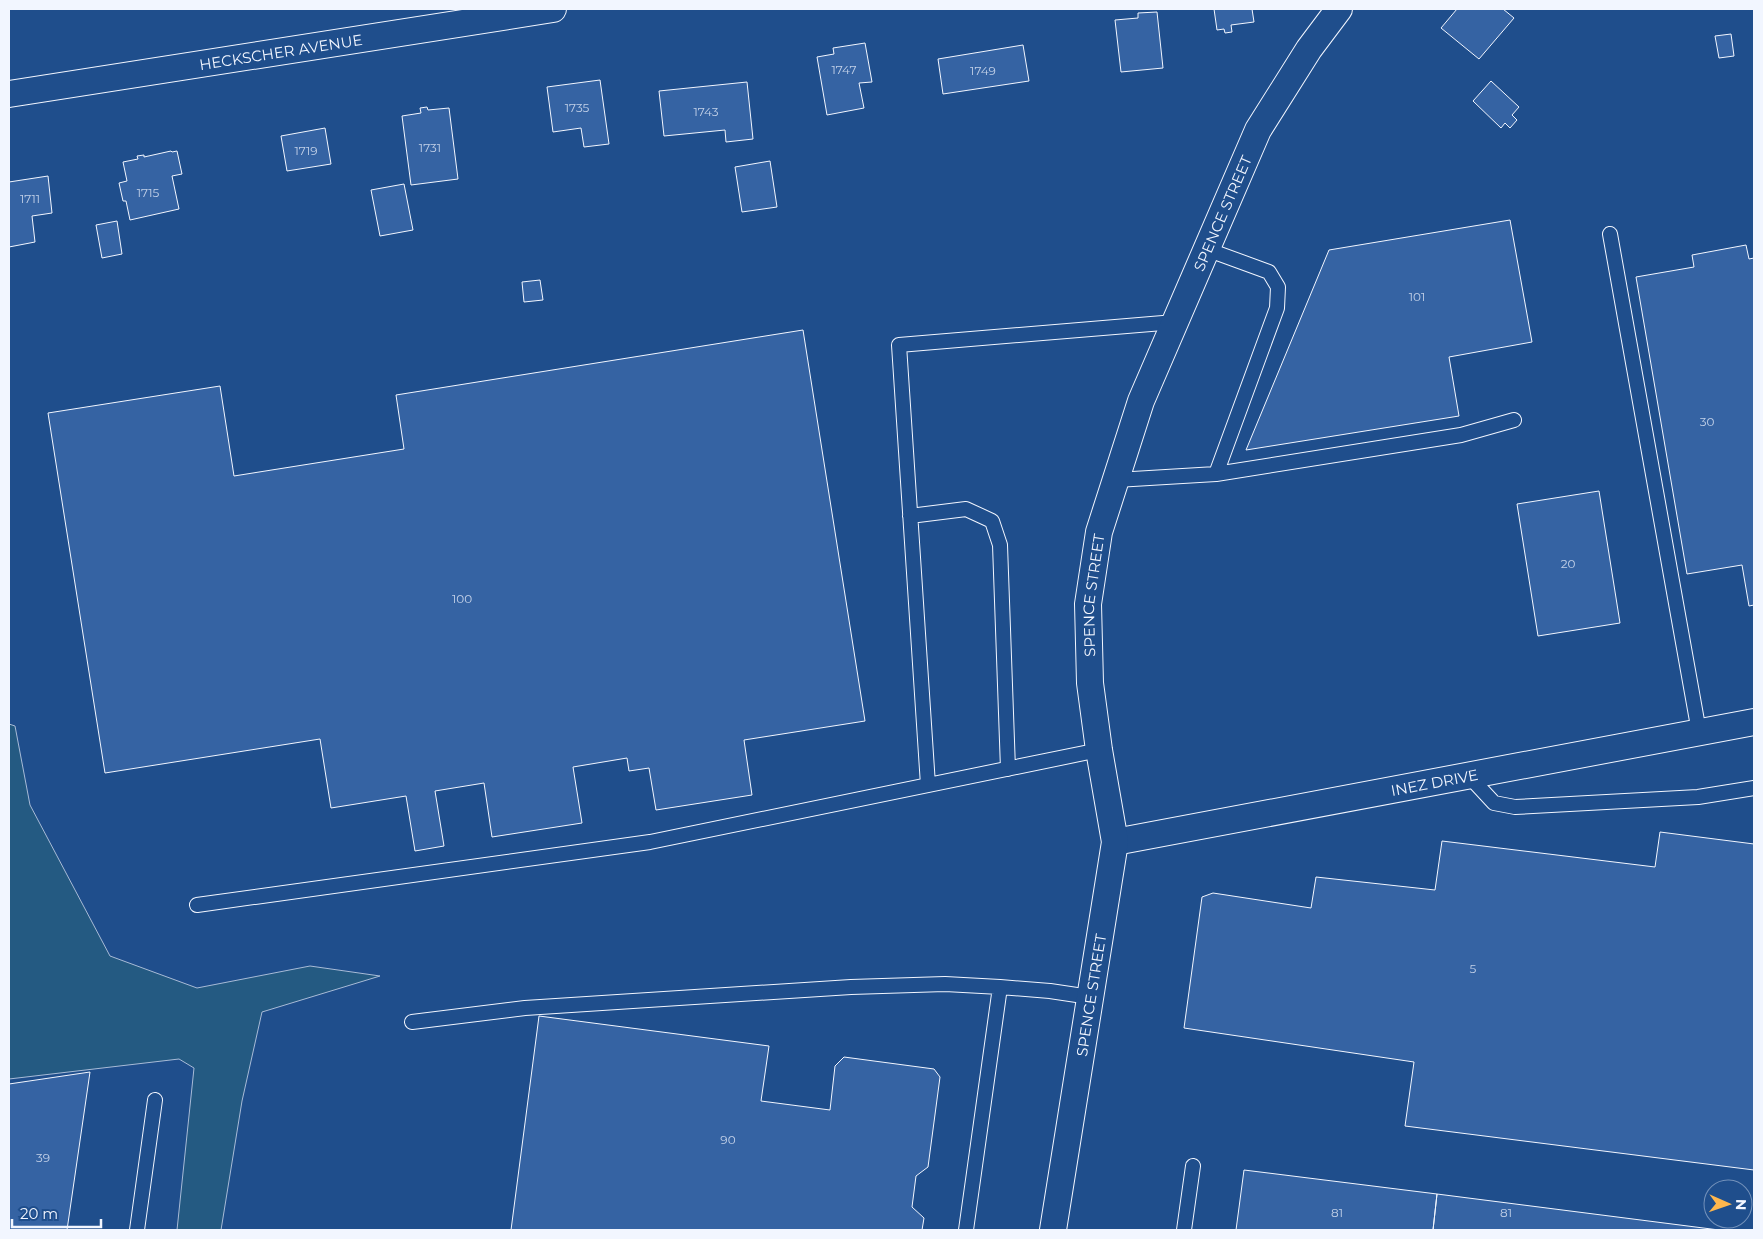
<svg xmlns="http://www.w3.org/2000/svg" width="1763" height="1239" font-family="Montserrat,sans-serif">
	<rect width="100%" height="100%" fill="#1f4e8c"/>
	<path fill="#245a82" stroke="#a8bbd7" d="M 9,724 L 15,726 L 30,805 L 110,956 L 197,988 L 310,966 L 380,976 L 262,1012 L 242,1101 L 221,1230 L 177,1230 L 194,1068 L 179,1059 L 9,1079 Z"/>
	<path fill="#3563a3" stroke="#f2f6ff" d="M 1214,9 L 1252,9 L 1254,22 L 1231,25 L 1232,32 L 1225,33 L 1224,29 L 1217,30 Z
		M 1457,9 L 1503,9 L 1514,18 L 1479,59 L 1441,28 Z
		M 1157,12 L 1163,68 L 1121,72 L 1115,20 L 1138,18 L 1138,13 Z
		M 1731,34 L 1734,56 L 1719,58 L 1715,36 Z
		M 865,43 L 872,82 L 859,83 L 864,108 L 827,115 L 817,57 L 834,54 L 833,48 Z
		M 1023,45 L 1029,81 L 943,94 L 938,59 Z
		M 600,80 L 609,144 L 584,147 L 581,128 L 553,132 L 547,87 Z
		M 1491,81 L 1519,107 L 1512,115 L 1517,120 L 1510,128 L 1505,123 L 1501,128 L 1473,101 Z
		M 747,82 L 753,139 L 726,142 L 725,130 L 664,136 L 659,91 Z
		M 427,107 L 428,110 L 449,108 L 458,179 L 411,185 L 402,116 L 421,113 L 420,108 Z
		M 325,128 L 331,164 L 287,171 L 281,136 Z
		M 171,151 L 172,152 L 177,151 L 182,174 L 172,176 L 179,209 L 130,220 L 126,201 L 123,201 L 119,183 L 127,181 L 123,162 L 138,159 L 137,156 L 144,155 L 144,157 Z
		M 770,161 L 777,207 L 742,212 L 735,167 Z
		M 48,176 L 52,213 L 32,216 L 35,242 L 9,247 L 9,182 Z
		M 404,184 L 413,230 L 380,236 L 371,190 Z
		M 1510,220 L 1532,342 L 1449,357 L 1459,416 L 1246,450 L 1329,250 Z
		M 117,221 L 122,254 L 102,258 L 96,225 Z
		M 1746,245 L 1749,259 L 1754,258 L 1754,605 L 1749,606 L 1742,565 L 1687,574 L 1636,277 L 1694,267 L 1692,255 Z
		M 540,280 L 543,300 L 524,302 L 522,282 Z
		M 803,330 L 865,721 L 744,740 L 752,795 L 656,810 L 649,768 L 629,771 L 627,758 L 573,767 L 582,823 L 492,837 L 484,783 L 435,791 L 444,846 L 415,851 L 406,796 L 331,808 L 320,739 L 105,773 L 48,413 L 220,386 L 234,476 L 404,449 L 396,395 Z
		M 1599,491 L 1620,623 L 1538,636 L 1517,504 Z
		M 1660,832 L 1754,844 L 1754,1170 L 1405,1126 L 1414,1062 L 1184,1028 L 1202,897 L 1213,893 L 1311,908 L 1316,877 L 1435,890 L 1442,841 L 1655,867 Z
		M 539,1016 L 769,1046 L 761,1101 L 830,1110 L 835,1066 L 844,1057 L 934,1069 L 940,1077 L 928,1167 L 916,1176 L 912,1207 L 924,1218 L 922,1230 L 511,1230 Z
		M 90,1072 L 67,1230 L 9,1230 L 9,1084 Z
		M 1244,1170 L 1437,1194 L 1433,1230 L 1236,1230 Z
		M 1437,1194 L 1719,1230 L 1433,1230 Z"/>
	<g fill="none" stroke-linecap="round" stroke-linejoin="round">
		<defs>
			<path id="lane" d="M 1610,234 L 1699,732
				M 1216,474 L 1461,435 L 1514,420
				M 1116,480 L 1216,474 L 1277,308 L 1278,287 L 1269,272 L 1206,249
				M 910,516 L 966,509 L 992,521 L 1000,545 L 1008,769
				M 1469,776 L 1494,803 L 1515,807 L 1698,797 L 1754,788
				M 928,785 L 899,345 L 1175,322
				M 197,905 L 650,842 L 1099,750
				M 412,1022 L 525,1008 L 851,987 L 945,984 L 1000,987
				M 137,1230 L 155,1100
				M 966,1230 L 1000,987 L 1050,991 L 1090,997
				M 1184,1230 L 1193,1166"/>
			<g id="street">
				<path id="s1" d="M 9,94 L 553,9"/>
				<path id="s2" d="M 1115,842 L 1754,722"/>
				<path id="s3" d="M 1053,1230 L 1115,842 L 1099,750 L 1090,683 L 1088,604 L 1099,532 L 1141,401 L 1258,130 L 1309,49 L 1339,9"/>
			</g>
		</defs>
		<use href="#lane" stroke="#f2f6ff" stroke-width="16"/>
		<use href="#street" stroke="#f2f6ff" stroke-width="28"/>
		<use href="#lane" stroke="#1f4e8c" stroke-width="14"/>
		<use href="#street" stroke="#1f4e8c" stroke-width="26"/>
	</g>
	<g text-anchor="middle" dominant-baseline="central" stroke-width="4" stroke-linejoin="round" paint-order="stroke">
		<g font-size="12" fill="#c3d1e8">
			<text x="844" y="69">1747</text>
			<text x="983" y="70">1749</text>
			<text x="577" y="107">1735</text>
			<text x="706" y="111">1743</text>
			<text x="430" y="147">1731</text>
			<text x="306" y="150">1719</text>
			<text x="148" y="192">1715</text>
			<text x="30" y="198">1711</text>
			<text x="1417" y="296">101</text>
			<text x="1707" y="421">30</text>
			<text x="1568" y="563">20</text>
			<text x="462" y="598">100</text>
			<text x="1473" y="968">5</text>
			<text x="728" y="1139">90</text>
			<text x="43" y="1157">39</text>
			<text x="1337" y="1212">81</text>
			<text x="1506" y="1212">81</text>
		</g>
		<g font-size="15" fill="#f2f6ff" stroke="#1f4e8c">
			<text stroke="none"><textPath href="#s1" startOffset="275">HECKSCHER AVENUE</textPath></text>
			<text stroke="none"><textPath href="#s3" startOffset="1048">SPENCE STREET</textPath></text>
			<text stroke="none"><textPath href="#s3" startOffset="642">SPENCE STREET</textPath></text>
			<text stroke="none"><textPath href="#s2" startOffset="325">INEZ DRIVE</textPath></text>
			<text stroke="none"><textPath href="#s3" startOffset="238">SPENCE STREET</textPath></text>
		</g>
	</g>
	<rect width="1763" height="1239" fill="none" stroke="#f2f6ff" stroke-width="20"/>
	<g transform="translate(1728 1204) rotate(92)"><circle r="24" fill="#1f4e8c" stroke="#7391ba"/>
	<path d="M0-4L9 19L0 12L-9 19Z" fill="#ffb74d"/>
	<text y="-8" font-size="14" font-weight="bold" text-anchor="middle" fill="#f2f6ff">N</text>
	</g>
	<path d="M12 1219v8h89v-8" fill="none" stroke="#f2f6ff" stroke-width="2.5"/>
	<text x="20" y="1219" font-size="15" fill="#f2f6ff" stroke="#1f4e8c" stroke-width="4" paint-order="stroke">20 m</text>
</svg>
